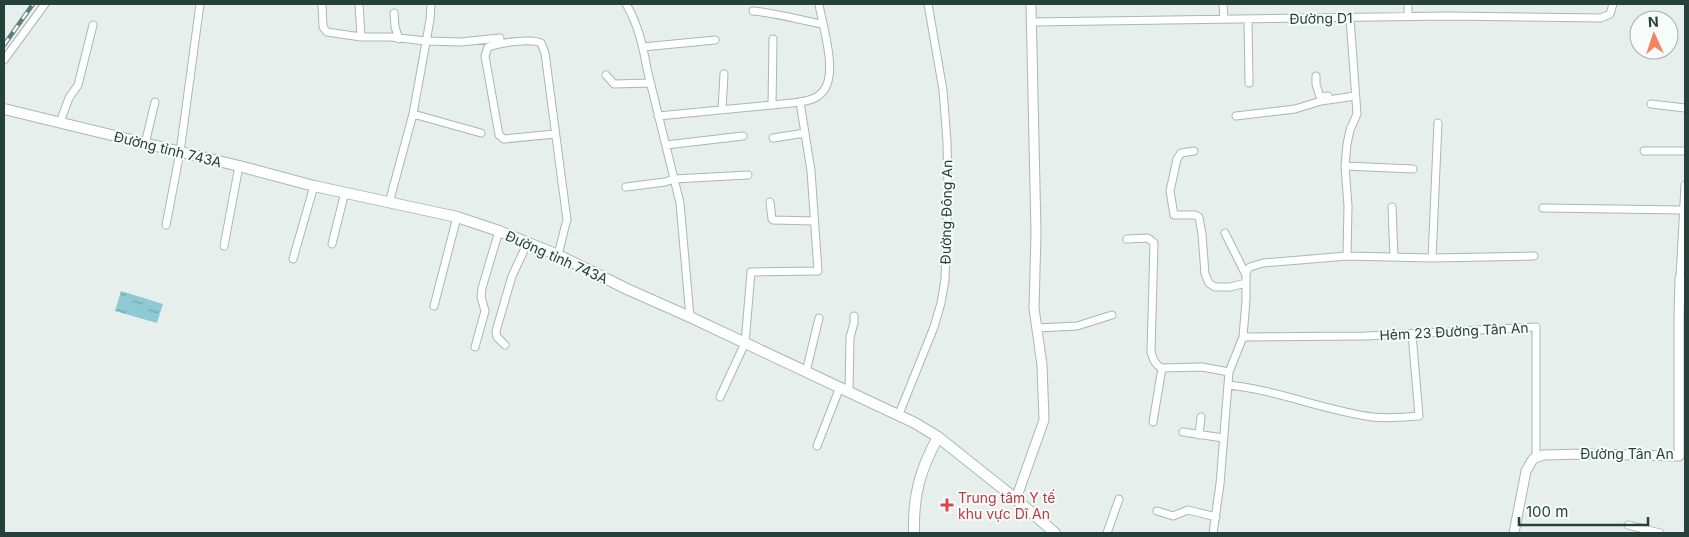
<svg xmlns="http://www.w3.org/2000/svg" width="1689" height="537" font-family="Inter,sans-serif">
	<defs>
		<pattern id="water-ripples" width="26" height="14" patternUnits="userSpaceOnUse" patternTransform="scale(1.25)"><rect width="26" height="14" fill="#8ec9d4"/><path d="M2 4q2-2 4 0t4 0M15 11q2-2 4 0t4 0" fill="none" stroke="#74a5ad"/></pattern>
	</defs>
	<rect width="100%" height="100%" fill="#e6efeb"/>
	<path fill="url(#water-ripples)" d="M 121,291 L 163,304 L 157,323 L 115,311 Z"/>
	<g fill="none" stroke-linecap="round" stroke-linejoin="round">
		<defs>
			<path id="minor" d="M 322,4 L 323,27 L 327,32 L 361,37 L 391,37 L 426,41 L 461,42 L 500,38
				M 359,4 L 361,37
				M 626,4 C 638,24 643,46 647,69 L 680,203 L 690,317
				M 1223,4 L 1224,19
				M 753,11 C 776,13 799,20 822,24
				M 394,13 L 395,27 L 399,39
				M 1408,17 L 1408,4
				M 1248,19 L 1249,83
				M 1032,22 L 1447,16 L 1601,18 L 1610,14 L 1613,4
				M 643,47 L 715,40
				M 4,60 L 45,4
				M 606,75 L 614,84 L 650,83
				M 1316,76 L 1316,84 L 1320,97 L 1328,96
				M 1651,104 L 1685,108
				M 772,105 L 773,39
				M 722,110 L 724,74
				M 413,114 L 481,133
				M 658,116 L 792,103 C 801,102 811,101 818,96 C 842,81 822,26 819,4
				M 1236,116 L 1295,109 L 1321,101 L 1355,96
				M 60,122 L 69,98 L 78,85 L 93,25
				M 555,134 L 504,139 L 499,135 L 485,56 L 488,47 C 499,43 531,38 541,43 L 545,53 L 567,220
				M 773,138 L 805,133
				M 145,144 L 155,102
				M 666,145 L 743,136
				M 1194,151 L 1181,153 L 1177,159 L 1170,191 L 1174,215 L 1195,215 L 1199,217 L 1202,234 L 1205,274 L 1209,283 L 1215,287 L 1230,287 L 1246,283
				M 1644,151 L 1685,151
				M 1345,166 L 1347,144 L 1350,130 L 1357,114 L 1350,18
				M 626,187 L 665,182 L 674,179 L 748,175
				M 770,202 L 772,219 L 773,220 L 814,221
				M 389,203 L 413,114 L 430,20 L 431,4
				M 1392,207 L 1394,257
				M 1543,208 L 1683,210
				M 166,225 L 180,152 L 200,4
				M 1225,233 L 1246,275
				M 1127,239 L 1148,238 L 1154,243 L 1151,352 C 1153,359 1155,365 1162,368 L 1202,367 L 1229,372 L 1220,484 L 1213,533
				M 332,244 L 345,192
				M 224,246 L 239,166
				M 558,255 L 566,223
				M 1347,256 L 1348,206 L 1345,166 L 1413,169
				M 1432,258 L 1534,256
				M 293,259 L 314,186
				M 1680,278 L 1685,185
				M 434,306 L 457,217
				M 1037,328 L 1077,326 L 1112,315
				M 1243,337 L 1366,336 L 1536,327 L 1536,457
				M 505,345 L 497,337 L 496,331 L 512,276 L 528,242
				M 475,347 L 485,311 L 481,297 L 482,288 L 499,231
				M 806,372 L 819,318
				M 1229,372 L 1243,337 L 1246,300 L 1246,275 L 1247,270 L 1250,267 L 1263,263 L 1347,256 L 1432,258 L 1438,123
				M 1228,385 C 1277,390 1323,410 1372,417 C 1388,419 1404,417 1419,416 L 1412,334
				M 849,391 L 850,337 L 854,323 L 854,316
				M 720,397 L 745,343 L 751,272 L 818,271 L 811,171 L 800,102
				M 899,414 L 934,327 L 941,303 L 945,280 L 948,190 L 947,142 L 943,90 L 928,4
				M 1153,422 L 1162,368
				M 1183,432 L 1223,438
				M 1199,435 L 1201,417
				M 817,446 L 840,387
				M 1157,511 L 1173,516 L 1188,510 L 1216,517
				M 1628,525 L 1660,533
				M 1107,533 L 1119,499"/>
			<path id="tertiary" d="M 1016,499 L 1044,420 L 1042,365 L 1034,308 L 1036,233 L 1031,4
				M 1514,533 L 1526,471 L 1533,459 L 1543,455 L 1584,454 L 1679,456 L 1679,319 L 1680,278 L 1685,279"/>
			<path id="secondary" d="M 4,109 L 239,166 L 314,186 L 457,217 L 499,231 L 558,255 L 627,289 L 690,317 L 915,423 L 938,437 L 1016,499 L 1055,533
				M 914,533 C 913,495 920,470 938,437"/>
		</defs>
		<use href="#minor" stroke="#a8b8b2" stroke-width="9"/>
		<use href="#tertiary" stroke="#a8b8b2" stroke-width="11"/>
		<use href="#secondary" stroke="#a4bbb3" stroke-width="12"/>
		<use href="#minor" stroke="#fff" stroke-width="7"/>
		<use href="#tertiary" stroke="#fff" stroke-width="9"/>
		<use href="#secondary" stroke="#fff" stroke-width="10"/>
		<defs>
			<path id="rail" d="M 4,45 L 33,4"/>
		</defs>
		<use href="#rail" stroke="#5f7d75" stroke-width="4.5"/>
		<use href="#rail" stroke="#f7fbf9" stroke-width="2.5" stroke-dasharray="8" stroke-linecap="butt"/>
	</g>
	<path fill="#e0444e" stroke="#f7fbf9" stroke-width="2" d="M944.5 497.5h5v5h5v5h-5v5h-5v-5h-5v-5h5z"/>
	<g text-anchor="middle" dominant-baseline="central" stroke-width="4" stroke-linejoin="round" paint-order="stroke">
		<g font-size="14" fill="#24423a" stroke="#f7fbf9">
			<text transform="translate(1321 18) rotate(-1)">Đường D1</text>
			<text transform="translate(168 149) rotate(14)">Đường tỉnh 743A</text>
			<text transform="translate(946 212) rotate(-89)">Đường Đông An</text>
			<text transform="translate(557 257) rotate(24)">Đường tỉnh 743A</text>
			<text transform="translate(1454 331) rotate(-3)">Hẻm 23 Đường Tân An</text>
			<text x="1627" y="453">Đường Tân An</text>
		</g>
		<g font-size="14" fill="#be3a42" stroke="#f7fbf9" text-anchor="start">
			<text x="958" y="497">Trung tâm Y tế<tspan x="958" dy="16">khu vực Dĩ An</tspan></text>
		</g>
	</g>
	<rect width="1689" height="537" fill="none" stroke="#24423a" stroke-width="10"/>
	<g transform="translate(1654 35) rotate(357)"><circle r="24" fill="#f7fbf9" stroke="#a3b1ad"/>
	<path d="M0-4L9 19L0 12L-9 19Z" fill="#f4845f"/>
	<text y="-8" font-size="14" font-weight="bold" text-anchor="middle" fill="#24423a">N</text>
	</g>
	<path d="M1519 517v8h129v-8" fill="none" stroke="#24423a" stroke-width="2.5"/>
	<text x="1526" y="517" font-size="15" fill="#24423a" stroke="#f7fbf9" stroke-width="4" paint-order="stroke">100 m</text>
</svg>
